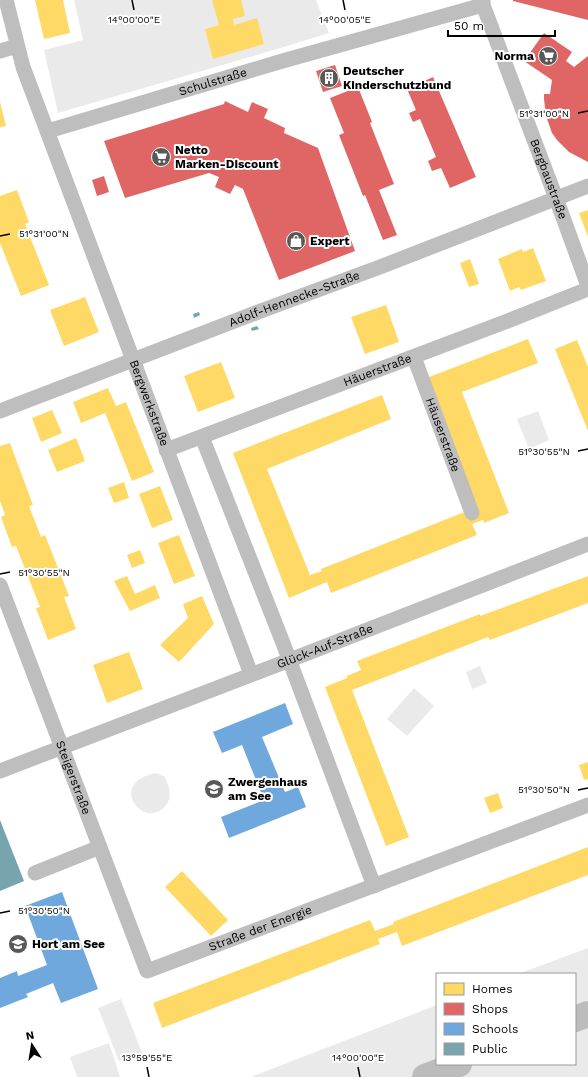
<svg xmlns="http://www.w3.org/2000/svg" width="588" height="1077" font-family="'Work Sans',sans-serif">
	<rect width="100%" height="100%" fill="#fff"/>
	<path fill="#eaeaea" d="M 74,0 L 316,0 L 329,33 L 277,49 L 58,113 L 44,50 L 83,40 Z
		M 538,411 L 549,440 L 529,449 L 517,419 Z
		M 480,666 L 487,683 L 472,689 L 466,672 Z
		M 414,688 L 434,706 L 407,736 L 387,719 Z
		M 156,773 L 164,776 C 169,785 173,796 166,805 C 145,832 105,783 156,773 Z
		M 588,948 L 588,1077 L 251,1077 L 437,1005 L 437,1064 L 575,1064 L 575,974 L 518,974 Z
		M 121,999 L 142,1053 L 119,1061 L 98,1008 Z
		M 109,1043 L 120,1077 L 77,1077 L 70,1057 Z"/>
	<path fill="#ffd966" d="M 35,0 L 63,0 L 70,33 L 44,39 Z
		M 212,0 L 241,0 L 245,16 L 233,19 L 234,25 L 257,18 L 264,44 L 213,59 L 205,29 L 219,25 Z
		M 0,102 L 6,126 L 0,127 Z
		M 17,190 L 29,222 L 25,224 L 49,285 L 21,296 L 0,243 L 0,196 Z
		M 588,210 L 588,237 L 579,213 Z
		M 533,248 L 546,281 L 521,290 L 519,287 L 510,291 L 498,259 L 522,249 L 523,252 Z
		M 470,259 L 479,284 L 469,287 L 460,263 Z
		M 85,297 L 99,332 L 64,346 L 50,310 Z
		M 386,305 L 399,342 L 365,354 L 351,317 Z
		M 528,339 L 538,363 L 462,392 L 509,513 L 484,523 L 483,520 L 472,524 L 477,535 L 331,593 L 327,582 L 289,598 L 233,453 L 382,395 L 391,419 L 267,469 L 310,575 L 322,571 L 321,569 L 467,511 L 429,377 Z
		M 577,340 L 588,367 L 588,431 L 555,349 Z
		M 221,362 L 235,398 L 198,412 L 184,376 Z
		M 108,388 L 116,406 L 126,402 L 154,472 L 132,481 L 105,413 L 81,423 L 73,402 Z
		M 52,410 L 62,433 L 41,442 L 32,418 Z
		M 76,438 L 85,461 L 57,472 L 48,450 Z
		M 10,443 L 33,505 L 29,506 L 41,537 L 45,535 L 69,596 L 64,597 L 76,629 L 48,640 L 36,608 L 40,607 L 16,546 L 12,547 L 1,517 L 5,515 L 0,501 L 0,446 Z
		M 124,482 L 129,498 L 114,503 L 108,488 Z
		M 160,486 L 173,520 L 152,528 L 139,494 Z
		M 179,535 L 195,576 L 174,584 L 158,543 Z
		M 140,550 L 145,563 L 132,568 L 127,555 Z
		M 127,576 L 135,594 L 155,585 L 160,598 L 130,611 L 114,581 Z
		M 588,576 L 588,603 L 490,640 L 488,637 L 352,690 L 409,837 L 386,846 L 325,687 L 347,678 L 347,676 L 361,670 L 357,661 L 480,614 L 480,616 Z
		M 202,596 L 214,624 L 179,662 L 160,645 L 188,618 L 183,604 Z
		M 129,652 L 143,689 L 107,703 L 93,665 Z
		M 588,762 L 588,779 L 584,780 L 579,765 Z
		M 498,793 L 503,808 L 490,813 L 484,798 Z
		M 588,847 L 588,875 L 402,946 L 397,932 L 378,939 L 380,944 L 162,1028 L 153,1003 L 370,920 L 375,931 L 394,924 L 393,922 Z
		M 182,871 L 228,920 L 211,936 L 165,887 Z"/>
	<path fill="#e06666" d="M 513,0 L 588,0 L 588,20 L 513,1 Z
		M 544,33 L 572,52 L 566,61 L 574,67 L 588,56 L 588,162 L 569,152 L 557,140 L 552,133 L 546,116 L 544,99 L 544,94 L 550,94 L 552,80 L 524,61 Z
		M 335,65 L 342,86 L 323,92 L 316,71 Z
		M 433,77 L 476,177 L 450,188 L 441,168 L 432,171 L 428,161 L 436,157 L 420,119 L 413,122 L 409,113 L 416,110 L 407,89 Z
		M 358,87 L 372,122 L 370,123 L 394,184 L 379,190 L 397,235 L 383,240 L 365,195 L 363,196 L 339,135 L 344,133 L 330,98 Z
		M 225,101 L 248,112 L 252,102 L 268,109 L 264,118 L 285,128 L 284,133 L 318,148 L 355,251 L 279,280 L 243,189 L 235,185 L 230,194 L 215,187 L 219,177 L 209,173 L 125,198 L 104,141 L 224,104 Z
		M 104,176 L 109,192 L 97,196 L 92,180 Z"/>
	<path fill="#6fa8dc" d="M 285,703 L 293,724 L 262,737 L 285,792 L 298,787 L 306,807 L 229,838 L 221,817 L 264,800 L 242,745 L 222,753 L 213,732 Z
		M 62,892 L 98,989 L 61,1003 L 53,983 L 26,994 L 28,997 L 0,1008 L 0,978 L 17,971 L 18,976 L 47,965 L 25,906 Z"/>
	<path fill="#76a5af" d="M 199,312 L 200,315 L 194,318 L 193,314 Z
		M 257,326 L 259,329 L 252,331 L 251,328 Z
		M 0,820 L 24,881 L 0,891 Z"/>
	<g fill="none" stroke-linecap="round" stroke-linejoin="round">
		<path stroke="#bcbcbc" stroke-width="26" d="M 575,1019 L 588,1014
			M 425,1077 L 459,1064"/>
		<g stroke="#bebebe" stroke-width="15">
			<path id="s1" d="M 6,0 L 23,67 L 251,674"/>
			<path id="s2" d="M 483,0 L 483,5 L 556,198 L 588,286"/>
			<path d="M 0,51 L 17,46"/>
			<path id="s3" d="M 48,131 L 279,62 L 483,5"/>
			<path id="s4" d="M 414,357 L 472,513"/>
			<path id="s5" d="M 0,411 L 266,309 L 380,267 L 588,186"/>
			<path d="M 202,437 L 283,643 L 374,886"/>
			<path id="s6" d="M 166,450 L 505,322 L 588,289"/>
			<path id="s7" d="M 0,585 L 147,971 L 588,805"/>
			<path id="s8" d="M 0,771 L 290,660 L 588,544"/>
			<path d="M 35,873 L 100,847"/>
		</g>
	</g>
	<path fill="none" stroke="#000" stroke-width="1.5" d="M 132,0 L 134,10M 343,0 L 345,10M 578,113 L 588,111M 0,236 L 10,234M 578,451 L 588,449M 0,574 L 10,572M 578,790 L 588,788M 0,913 L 10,911M 147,1067 L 149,1077M 358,1067 L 360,1077"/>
	<defs>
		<symbol id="supermarket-disc" viewBox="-11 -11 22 22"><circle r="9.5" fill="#595959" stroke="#fff"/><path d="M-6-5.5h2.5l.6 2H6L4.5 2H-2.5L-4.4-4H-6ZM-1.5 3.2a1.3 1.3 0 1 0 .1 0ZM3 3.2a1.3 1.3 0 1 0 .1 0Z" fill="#fff"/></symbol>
		<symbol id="building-disc" viewBox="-11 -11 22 22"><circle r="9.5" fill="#595959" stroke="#fff"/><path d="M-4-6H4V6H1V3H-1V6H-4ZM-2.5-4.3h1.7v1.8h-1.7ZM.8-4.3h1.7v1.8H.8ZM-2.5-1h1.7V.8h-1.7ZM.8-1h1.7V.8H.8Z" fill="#fff"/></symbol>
		<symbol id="shop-disc" viewBox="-11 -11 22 22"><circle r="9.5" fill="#595959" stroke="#fff"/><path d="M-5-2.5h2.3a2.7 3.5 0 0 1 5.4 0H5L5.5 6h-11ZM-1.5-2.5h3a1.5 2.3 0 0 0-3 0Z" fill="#fff"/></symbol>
		<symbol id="school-disc" viewBox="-11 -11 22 22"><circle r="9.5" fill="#595959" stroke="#fff"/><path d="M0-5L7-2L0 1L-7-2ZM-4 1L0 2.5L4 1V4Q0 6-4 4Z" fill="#fff"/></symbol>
	</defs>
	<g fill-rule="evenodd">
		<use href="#supermarket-disc" x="537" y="45" width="22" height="22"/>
		<use href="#building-disc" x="318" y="67" width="22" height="22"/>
		<use href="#supermarket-disc" x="150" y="146" width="22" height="22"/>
		<use href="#shop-disc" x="285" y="230" width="22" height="22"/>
		<use href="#school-disc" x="203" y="778" width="22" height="22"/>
		<use href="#school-disc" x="7" y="933" width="22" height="22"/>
	</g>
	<g text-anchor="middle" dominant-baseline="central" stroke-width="4" stroke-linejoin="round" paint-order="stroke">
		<g font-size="12" font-weight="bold" fill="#000" stroke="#fff" text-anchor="start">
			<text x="534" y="56" text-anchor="end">Norma</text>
			<text x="343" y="71">Deutscher<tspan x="343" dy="14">Kinderschutzbund</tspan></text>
			<text x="175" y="150">Netto<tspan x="175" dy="14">Marken-Discount</tspan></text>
			<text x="310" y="241">Expert</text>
			<text x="228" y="782">Zwergenhaus<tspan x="228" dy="14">am See</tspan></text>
			<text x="32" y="944">Hort am See</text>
		</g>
		<g font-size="12" fill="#000" stroke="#fff">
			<text stroke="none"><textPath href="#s3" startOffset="172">Schulstraße</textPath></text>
			<text stroke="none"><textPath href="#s2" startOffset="191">Bergbaustraße</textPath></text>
			<text stroke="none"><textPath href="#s5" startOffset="315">Adolf-Hennecke-Straße</textPath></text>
			<text stroke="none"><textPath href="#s6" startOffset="226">Häuerstraße</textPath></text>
			<text stroke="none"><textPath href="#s1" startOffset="428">Bergwerkstraße</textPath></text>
			<text stroke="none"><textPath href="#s4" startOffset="83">Häuserstraße</textPath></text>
			<text stroke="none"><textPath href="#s8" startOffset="348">Glück-Auf-Straße</textPath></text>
			<text stroke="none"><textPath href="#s7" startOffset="206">Steigerstraße</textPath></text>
			<text stroke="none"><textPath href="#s7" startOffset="534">Straße der Energie</textPath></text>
		</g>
	</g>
	<g font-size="10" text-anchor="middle" fill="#000" stroke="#fff" stroke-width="4" stroke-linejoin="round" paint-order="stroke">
		<text x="134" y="23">14°00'00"E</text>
		<text x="345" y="23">14°00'05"E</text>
		<text x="544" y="117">51°31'00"N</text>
		<text x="44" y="237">51°31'00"N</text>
		<text x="544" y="455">51°30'55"N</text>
		<text x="44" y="576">51°30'55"N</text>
		<text x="544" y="793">51°30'50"N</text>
		<text x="44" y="914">51°30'50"N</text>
		<text x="147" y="1061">13°59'55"E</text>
		<text x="358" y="1061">14°00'00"E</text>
	</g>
	<rect x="436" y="973" width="140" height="92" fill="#ffffff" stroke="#999999"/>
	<rect x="444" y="983" width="20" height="12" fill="#ffd966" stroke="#999999"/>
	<text x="472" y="993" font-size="12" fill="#000000">Homes</text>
	<rect x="444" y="1003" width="20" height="12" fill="#e06666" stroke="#999999"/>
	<text x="472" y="1013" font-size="12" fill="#000000">Shops</text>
	<rect x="444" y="1023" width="20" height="12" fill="#6fa8dc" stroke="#999999"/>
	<text x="472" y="1033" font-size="12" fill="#000000">Schools</text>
	<rect x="444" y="1043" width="20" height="12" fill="#76a5af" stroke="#999999"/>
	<text x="472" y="1053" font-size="12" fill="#000000">Public</text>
	<g transform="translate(32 1045) rotate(348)" stroke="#ffffff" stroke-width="3" paint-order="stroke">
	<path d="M0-3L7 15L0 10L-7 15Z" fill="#000000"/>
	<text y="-6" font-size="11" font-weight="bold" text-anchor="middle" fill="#000000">N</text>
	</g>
	<path d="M448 30v6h107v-6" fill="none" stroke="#000000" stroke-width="2"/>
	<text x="454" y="30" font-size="12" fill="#000000" stroke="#ffffff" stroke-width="3" paint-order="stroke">50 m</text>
</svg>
